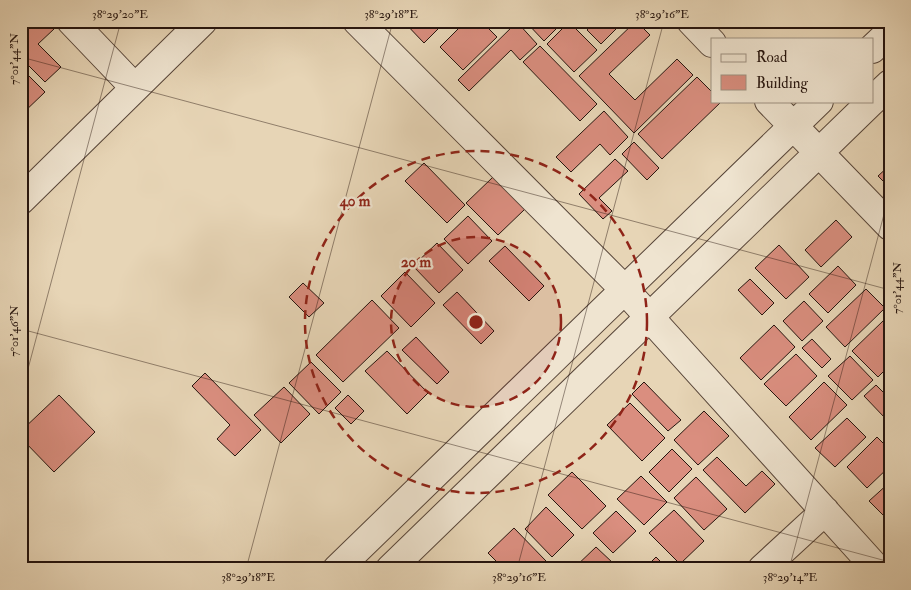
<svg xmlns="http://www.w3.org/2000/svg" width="911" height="590" font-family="'IM FELL Double Pica',serif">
	<rect width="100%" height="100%" fill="#e7d5b6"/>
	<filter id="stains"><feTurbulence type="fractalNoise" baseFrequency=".004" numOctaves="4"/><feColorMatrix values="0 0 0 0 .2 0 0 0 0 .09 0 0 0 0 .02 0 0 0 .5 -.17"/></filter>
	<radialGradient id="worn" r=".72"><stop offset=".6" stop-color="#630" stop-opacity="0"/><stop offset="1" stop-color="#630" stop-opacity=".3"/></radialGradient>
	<path fill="#da8e7f" stroke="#25140e" d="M 21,21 L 47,21 L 54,29 L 38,44 L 61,67 L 45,82 L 21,58 Z
		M 403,21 L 446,21 L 424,43 Z
		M 466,21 L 481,21 L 497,37 L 463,70 L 440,47 Z
		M 525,21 L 564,21 L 544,41 Z
		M 596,21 L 624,21 L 601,44 L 587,30 Z
		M 636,21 L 650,35 L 609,74 L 635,100 L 677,59 L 693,75 L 634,133 L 579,76 Z
		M 517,22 L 537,44 L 520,60 L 511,50 L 469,91 L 458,80 Z
		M 569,22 L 597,50 L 574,72 L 547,44 Z
		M 540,46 L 597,104 L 580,121 L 523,62 Z
		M 21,68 L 45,92 L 21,115 Z
		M 697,77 L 712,92 L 712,101 L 721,102 L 662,159 L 638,134 Z
		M 604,111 L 628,137 L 610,155 L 600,144 L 571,172 L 556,157 Z
		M 634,142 L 659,168 L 647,180 L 622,154 Z
		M 615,159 L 628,171 L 599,198 L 612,211 L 603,219 L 579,194 Z
		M 424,163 L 465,205 L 447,223 L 405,181 Z
		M 890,165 L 890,188 L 878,176 Z
		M 493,177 L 525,209 L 498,235 L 466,203 Z
		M 468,216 L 492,241 L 468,264 L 444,239 Z
		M 836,220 L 852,237 L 821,267 L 805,250 Z
		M 437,243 L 463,270 L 439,293 L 413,266 Z
		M 779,245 L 809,277 L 786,299 L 755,268 Z
		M 505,246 L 544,286 L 529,301 L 489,261 Z
		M 838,266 L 856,285 L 828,313 L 809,294 Z
		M 405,272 L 435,303 L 411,327 L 381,296 Z
		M 750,279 L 774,303 L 762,315 L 738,290 Z
		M 303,283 L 324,303 L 309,317 L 289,297 Z
		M 866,289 L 885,308 L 845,347 L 826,327 Z
		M 457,292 L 494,331 L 481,344 L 443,305 Z
		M 372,300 L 399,328 L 343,382 L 316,355 Z
		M 804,301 L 823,321 L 802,341 L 783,321 Z
		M 884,320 L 890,326 L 890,365 L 878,377 L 852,351 Z
		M 774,325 L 795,347 L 761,380 L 740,358 Z
		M 416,337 L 449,372 L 437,384 L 402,350 Z
		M 812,339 L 831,359 L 822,368 L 802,348 Z
		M 387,351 L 428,393 L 407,414 L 365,371 Z
		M 796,354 L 817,376 L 786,406 L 764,384 Z
		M 850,356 L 873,380 L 852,400 L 828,376 Z
		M 311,362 L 341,392 L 319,414 L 289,383 Z
		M 205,373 L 261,430 L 235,456 L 217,439 L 230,425 L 192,386 Z
		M 644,382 L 681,420 L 668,431 L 632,394 Z
		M 824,382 L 847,405 L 811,440 L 789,417 Z
		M 876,385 L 890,399 L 890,414 L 885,418 L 864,396 Z
		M 284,387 L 310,414 L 281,443 L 254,415 Z
		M 59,395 L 95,432 L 54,472 L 21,438 L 21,431 Z
		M 348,395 L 364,411 L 351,424 L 335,408 Z
		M 630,403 L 665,438 L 642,461 L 607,425 Z
		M 704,411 L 729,436 L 698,465 L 674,440 Z
		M 847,418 L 866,437 L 835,467 L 815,448 Z
		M 877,437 L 890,450 L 890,466 L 867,488 L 847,467 Z
		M 672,449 L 692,469 L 669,492 L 649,472 Z
		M 717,457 L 746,486 L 762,471 L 775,484 L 745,513 L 703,470 Z
		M 572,472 L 606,506 L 582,529 L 548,495 Z
		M 641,476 L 667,502 L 644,525 L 617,499 Z
		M 696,477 L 727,509 L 704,530 L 674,498 Z
		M 890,482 L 890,522 L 869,501 Z
		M 546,507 L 574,535 L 552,557 L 525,529 Z
		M 674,510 L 704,541 L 680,564 L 649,533 Z
		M 616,511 L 636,531 L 613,553 L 593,533 Z
		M 514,528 L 546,561 L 538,569 L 504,569 L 488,553 Z
		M 596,547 L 613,563 L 607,569 L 573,569 Z
		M 656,557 L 668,569 L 644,569 Z
		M 487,562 L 494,569 L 481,569 Z"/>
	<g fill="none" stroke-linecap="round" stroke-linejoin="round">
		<defs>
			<path id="minor" d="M 71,21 L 135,88
				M 357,21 L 624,289 L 877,569
				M 691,21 L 712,43
				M 872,49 L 890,32
				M 769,101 L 890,226
				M 872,101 L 890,84
				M 21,200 L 203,21
				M 337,569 L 819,101
				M 390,569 L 872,101
				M 762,569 L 825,511"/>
		</defs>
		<use href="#minor" stroke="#564438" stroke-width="30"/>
		<use href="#minor" stroke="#efe4d0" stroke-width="28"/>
	</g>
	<path fill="none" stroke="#25140e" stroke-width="1" stroke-opacity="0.45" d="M 21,57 L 890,290M 21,329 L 890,562M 21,395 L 121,21M 246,569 L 393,21M 517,569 L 664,21M 789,569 L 890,192"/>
	<circle cx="476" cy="322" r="85" fill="#8f2418" fill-opacity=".12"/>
	<g fill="none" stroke="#8f2418" stroke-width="2.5" stroke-dasharray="9 6">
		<circle cx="476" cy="322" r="85"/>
		<circle cx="476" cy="322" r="171"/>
	</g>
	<circle cx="476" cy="322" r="8" fill="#8f2418" stroke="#efe4d0" stroke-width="2.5"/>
	<g font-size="15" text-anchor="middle" font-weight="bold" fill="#8f2418" stroke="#efe4d0" stroke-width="4.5" stroke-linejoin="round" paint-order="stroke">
		<text x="355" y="206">40 m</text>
		<text x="416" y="267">20 m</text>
	</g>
	<rect width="911" height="590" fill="none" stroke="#e7d5b6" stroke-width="55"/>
	<rect x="711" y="38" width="162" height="65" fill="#efe4d0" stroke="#9e9182"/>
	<rect x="721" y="54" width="25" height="8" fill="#efe4d0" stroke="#9e9182"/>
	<text x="756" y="62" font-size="15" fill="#25140e">Road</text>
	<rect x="721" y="75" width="25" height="15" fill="#da8e7f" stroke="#9e9182"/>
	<text x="756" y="88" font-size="15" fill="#25140e">Building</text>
	<rect x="28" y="28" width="856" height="534" fill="none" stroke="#25140e" stroke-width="2"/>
	<g font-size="12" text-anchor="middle" fill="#25140e">
		<text x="120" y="18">38°29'20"E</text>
		<text x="391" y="18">38°29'18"E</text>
		<text x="662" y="18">38°29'16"E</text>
		<text transform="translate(14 59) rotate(-90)" y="4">7°01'44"N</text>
		<text transform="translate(897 288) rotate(-90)" y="4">7°01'44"N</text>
		<text transform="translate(14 331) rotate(-90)" y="4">7°01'46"N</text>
		<text x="248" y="581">38°29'18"E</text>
		<text x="519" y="581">38°29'16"E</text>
		<text x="790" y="581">38°29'14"E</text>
	</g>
	<rect width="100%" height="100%" filter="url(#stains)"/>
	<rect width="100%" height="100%" fill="url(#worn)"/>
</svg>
